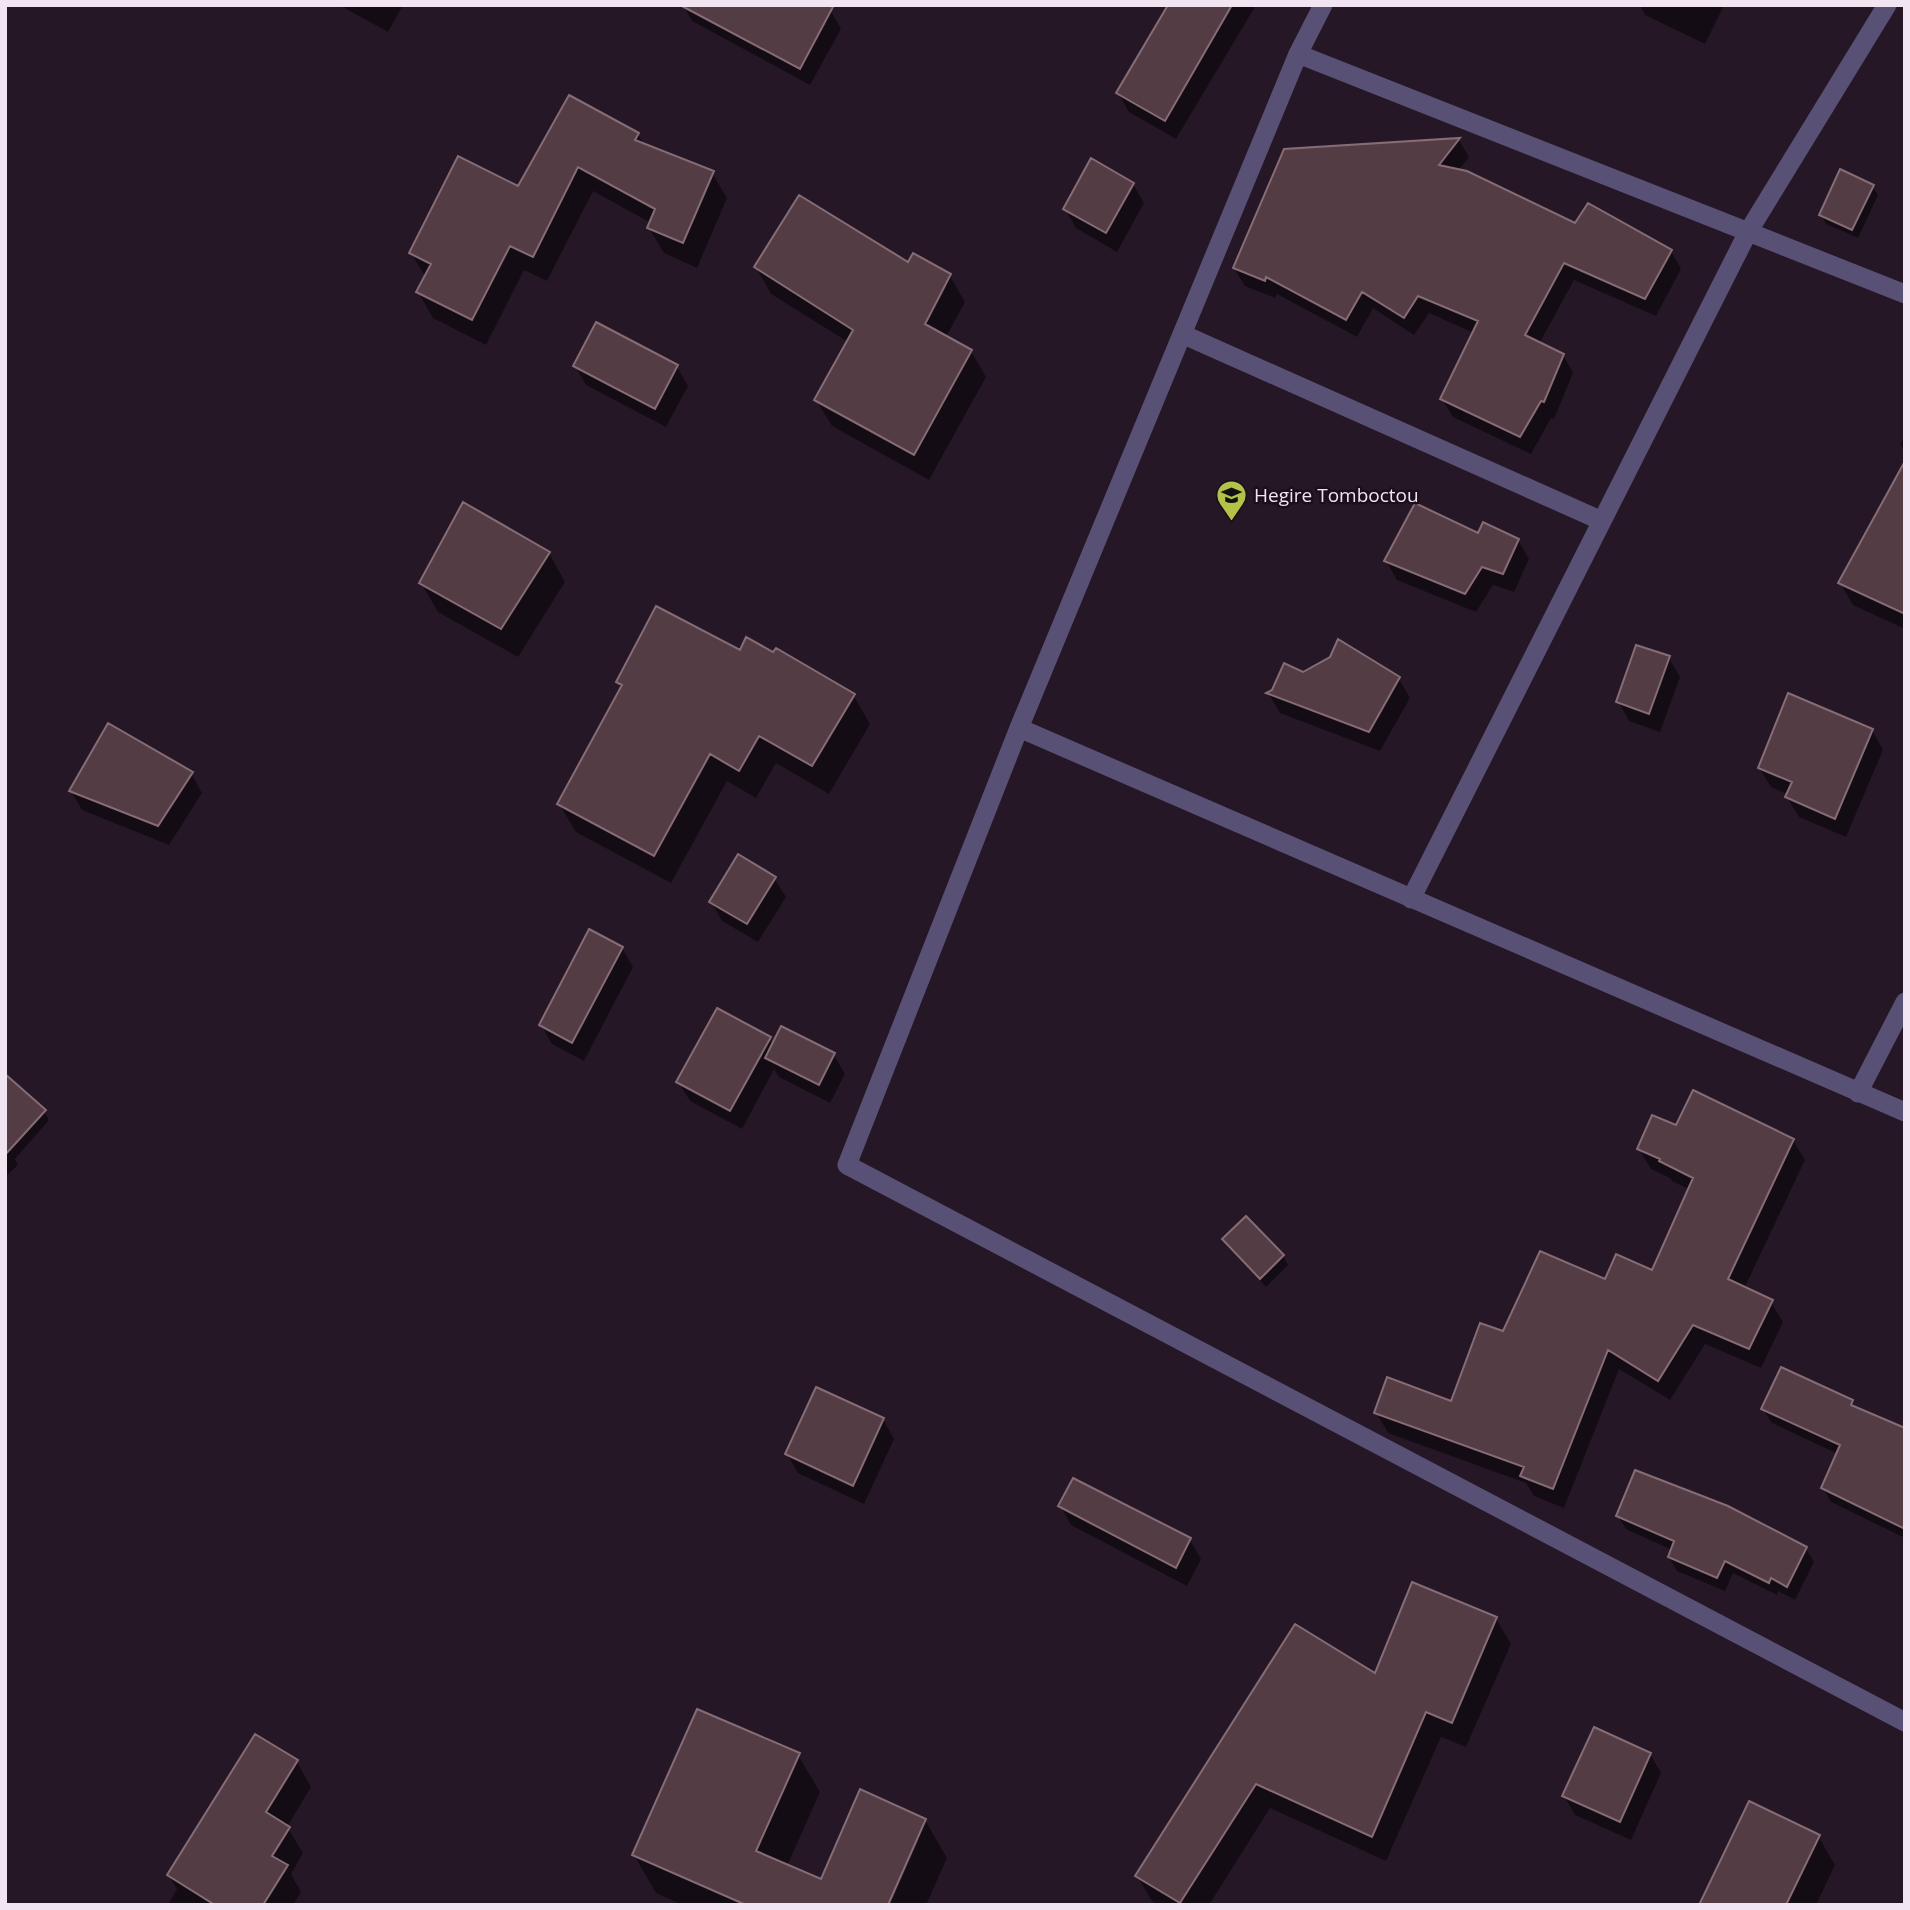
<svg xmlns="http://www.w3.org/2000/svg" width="1910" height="1910" font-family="'Open Sans',sans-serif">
	<rect width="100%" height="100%" fill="#261727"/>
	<path fill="#0007" fill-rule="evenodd" d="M 339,5 L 403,5 L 388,32 Z
		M 683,5 L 831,11 L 841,29 L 810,85 L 692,21 Z
		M 1181,5 L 1256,5 L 1176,139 L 1129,112 L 1118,93 Z
		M 1640,5 L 1724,5 L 1705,44 L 1645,15 Z
		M 638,134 L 644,145 L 712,173 L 727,198 L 697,268 L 664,253 L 649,228 L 651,223 L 593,191 L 547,281 L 524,270 L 486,345 L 433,318 L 418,292 L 426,278 L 411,253 L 518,188 Z
		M 1459,140 L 1469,157 L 1458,171 L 1576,226 L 1671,251 L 1681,269 L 1656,316 L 1574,280 L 1539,344 L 1563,355 L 1573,373 L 1554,419 L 1551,418 L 1531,454 L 1453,417 L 1442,399 L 1474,333 L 1429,313 L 1414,335 L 1373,308 L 1357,337 L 1277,294 L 1275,298 L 1245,286 L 1234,268 L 1285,150 Z
		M 1133,184 L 1144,203 L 1117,252 L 1076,228 L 1065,209 Z
		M 1872,186 L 1878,195 L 1858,238 L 1826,224 L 1821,215 Z
		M 913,256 L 950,276 L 965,302 L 946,337 L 971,351 L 986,377 L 929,480 L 832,426 L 816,400 L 848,342 L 771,294 L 756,267 L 909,264 ZM 942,287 L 946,287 L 922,332 L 919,331 Z
		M 575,366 L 677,367 L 688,386 L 666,427 L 586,385 Z
		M 1905,436 L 1905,451 L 1900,444 Z
		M 1905,465 L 1905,629 L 1853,605 L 1840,583 Z
		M 1479,536 L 1518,540 L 1529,559 L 1514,592 L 1493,585 L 1476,612 L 1397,580 L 1386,561 Z
		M 549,553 L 565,582 L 518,657 L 438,612 L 421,583 Z
		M 740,652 L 853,695 L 870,724 L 829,794 L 776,763 L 756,798 L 727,781 L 671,883 L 576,832 L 559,804 L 622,687 L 618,682 Z
		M 1669,658 L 1680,677 L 1660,732 L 1629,721 L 1618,701 Z
		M 1303,674 L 1399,679 L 1410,698 L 1380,751 L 1280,713 L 1269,694 Z
		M 1872,730 L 1883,750 L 1846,837 L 1799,817 L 1787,797 L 1789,795 L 1771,787 L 1759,768 Z
		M 191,773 L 202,793 L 169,845 L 82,810 L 71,791 Z
		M 774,878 L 786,897 L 758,942 L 722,921 L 711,902 Z
		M 622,948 L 633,967 L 584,1061 L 552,1044 L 541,1025 Z
		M 769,1039 L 773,1046 L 834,1055 L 845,1074 L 830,1103 L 779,1077 L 774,1069 L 742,1129 L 690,1101 L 678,1082 Z
		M 5,1077 L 44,1111 L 49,1120 L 15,1159 L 18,1165 L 5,1177 Z
		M 1677,1128 L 1793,1140 L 1805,1160 L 1744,1289 L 1771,1302 L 1783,1322 L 1761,1368 L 1705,1344 L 1670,1400 L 1619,1369 L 1564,1508 L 1534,1496 L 1526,1483 L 1388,1433 L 1376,1412 L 1452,1403 L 1504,1333 L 1606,1281 L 1653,1273 L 1690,1190 L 1672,1181 L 1670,1178 L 1651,1169 L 1639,1149 Z
		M 1224,1239 L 1283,1256 L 1288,1265 L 1266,1287 L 1229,1248 Z
		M 1852,1402 L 1856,1409 L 1905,1430 L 1905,1538 L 1831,1502 L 1823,1488 L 1838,1454 L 1772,1423 L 1763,1409 Z
		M 883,1419 L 894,1439 L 864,1504 L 798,1473 L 787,1454 Z
		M 1060,1505 L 1190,1540 L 1201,1559 L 1187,1586 L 1071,1525 Z
		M 1618,1516 L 1806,1549 L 1814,1562 L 1795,1600 L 1778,1591 L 1777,1595 L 1733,1573 L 1725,1591 L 1677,1571 L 1669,1557 L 1672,1550 L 1626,1529 Z
		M 1496,1619 L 1511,1644 L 1466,1747 L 1441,1737 L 1386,1861 L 1270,1808 L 1209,1905 L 1158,1905 L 1152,1901 L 1137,1876 L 1376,1675 Z
		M 1650,1754 L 1661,1773 L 1631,1840 L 1575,1815 L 1564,1796 Z
		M 798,1755 L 820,1792 L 787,1866 L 822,1881 L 925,1820 L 947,1858 L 926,1905 L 890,1905 L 918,1841 L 914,1841 L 886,1905 L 683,1905 L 656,1893 L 634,1855 Z
		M 297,1762 L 311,1787 L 287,1827 L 303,1853 L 291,1874 L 301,1892 L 293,1905 L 168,1905 L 177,1889 L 169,1876 Z
		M 1818,1836 L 1835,1865 L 1816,1905 L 1701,1905 Z"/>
	<path fill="#543c45" stroke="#866c75" stroke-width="2" d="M 680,5 L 834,5 L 800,69 Z
		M 1168,5 L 1232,5 L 1165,121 L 1116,93 Z
		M 569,95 L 639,133 L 635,140 L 714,171 L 683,243 L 647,228 L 655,209 L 578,167 L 533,257 L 510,246 L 472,320 L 416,292 L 431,264 L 409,253 L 458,156 L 518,186 Z
		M 1460,138 L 1439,165 L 1467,171 L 1575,223 L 1588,203 L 1672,250 L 1645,299 L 1564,263 L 1525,335 L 1564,354 L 1544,402 L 1541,401 L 1520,437 L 1440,399 L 1478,321 L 1418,296 L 1404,318 L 1362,292 L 1346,320 L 1266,277 L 1265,281 L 1233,268 L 1284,149 Z
		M 1091,158 L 1134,183 L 1106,233 L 1063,209 Z
		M 1840,169 L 1874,185 L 1852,230 L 1819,215 Z
		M 799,195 L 908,262 L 913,253 L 951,274 L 925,324 L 972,350 L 914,455 L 814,400 L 853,330 L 754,267 Z
		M 596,322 L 678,365 L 655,409 L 573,366 Z
		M 1905,461 L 1905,614 L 1838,583 Z
		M 463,502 L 550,552 L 501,629 L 419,583 Z
		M 1415,503 L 1478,533 L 1483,522 L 1519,539 L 1503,574 L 1482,567 L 1465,594 L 1384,561 Z
		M 656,606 L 740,650 L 746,637 L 773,652 L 776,648 L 855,694 L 812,766 L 759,736 L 739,771 L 710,754 L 654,856 L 557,804 L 622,685 L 616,682 Z
		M 1338,639 L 1400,677 L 1369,732 L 1266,693 L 1272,690 L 1284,663 L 1303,672 L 1330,657 Z
		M 1636,645 L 1670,656 L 1649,714 L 1616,702 Z
		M 1788,693 L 1873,729 L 1835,819 L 1785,797 L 1792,782 L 1758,768 Z
		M 108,723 L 193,772 L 158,826 L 69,791 Z
		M 738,854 L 776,877 L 747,924 L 709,902 Z
		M 589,929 L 623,947 L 572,1043 L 539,1025 Z
		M 717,1008 L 771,1037 L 730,1111 L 676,1082 Z
		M 781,1026 L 835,1053 L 819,1085 L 765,1058 Z
		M 5,1074 L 46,1110 L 5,1155 Z
		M 1693,1090 L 1794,1139 L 1728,1279 L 1773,1300 L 1749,1349 L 1693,1325 L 1658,1381 L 1608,1350 L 1553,1489 L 1520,1476 L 1524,1467 L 1374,1413 L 1387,1377 L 1451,1401 L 1480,1323 L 1503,1331 L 1540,1251 L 1605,1279 L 1616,1254 L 1652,1270 L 1693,1178 L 1659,1161 L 1660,1159 L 1637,1149 L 1652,1115 L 1676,1125 Z
		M 1246,1216 L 1284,1255 L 1260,1279 L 1222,1239 Z
		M 1781,1367 L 1853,1400 L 1851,1405 L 1905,1428 L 1905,1529 L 1821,1488 L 1840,1445 L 1761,1409 Z
		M 816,1387 L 884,1418 L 853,1486 L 785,1454 Z
		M 1635,1470 L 1728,1506 L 1807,1547 L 1787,1587 L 1771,1578 L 1769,1583 L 1725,1561 L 1717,1578 L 1668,1557 L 1674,1541 L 1616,1516 Z
		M 1073,1478 L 1191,1538 L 1176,1568 L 1058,1506 Z
		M 1412,1582 L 1497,1617 L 1452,1723 L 1426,1712 L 1372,1837 L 1256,1784 L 1180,1903 L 1135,1876 L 1295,1624 L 1375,1673 Z
		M 697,1709 L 800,1753 L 756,1851 L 821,1879 L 860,1789 L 926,1819 L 888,1905 L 746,1905 L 632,1855 Z
		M 1594,1727 L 1651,1753 L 1620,1822 L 1562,1796 Z
		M 255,1734 L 298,1760 L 266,1812 L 290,1827 L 272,1856 L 288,1865 L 263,1905 L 215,1905 L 167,1875 Z
		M 1749,1801 L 1820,1835 L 1786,1905 L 1699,1905 Z"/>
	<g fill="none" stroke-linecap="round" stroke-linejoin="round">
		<path stroke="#595175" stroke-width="19" d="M 1323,5 L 1298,54 L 1019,728 L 847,1165 L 1905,1722
			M 1298,54 L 1905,294
			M 1182,334 L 1602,521
			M 1019,728 L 1905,1112
			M 1411,899 L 1748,232 L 1887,5
			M 1858,1093 L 1905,1002"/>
	</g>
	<defs>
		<symbol id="university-pin" viewBox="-11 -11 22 30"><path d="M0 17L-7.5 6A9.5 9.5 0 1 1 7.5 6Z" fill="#b5c24a" stroke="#1c0e1d"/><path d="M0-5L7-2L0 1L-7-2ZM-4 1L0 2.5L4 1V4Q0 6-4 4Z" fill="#111"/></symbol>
	</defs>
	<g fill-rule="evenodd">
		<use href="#university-pin" x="1214" y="478" width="35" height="47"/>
	</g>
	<g text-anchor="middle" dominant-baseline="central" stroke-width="5" stroke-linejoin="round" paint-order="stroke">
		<g font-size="19" fill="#f0e5f0" stroke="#1c0e1d" text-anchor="start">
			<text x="1254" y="495">Hegire Tomboctou</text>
		</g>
	</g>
	<rect width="1910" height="1910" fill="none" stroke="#f0e5f0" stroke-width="14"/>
</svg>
